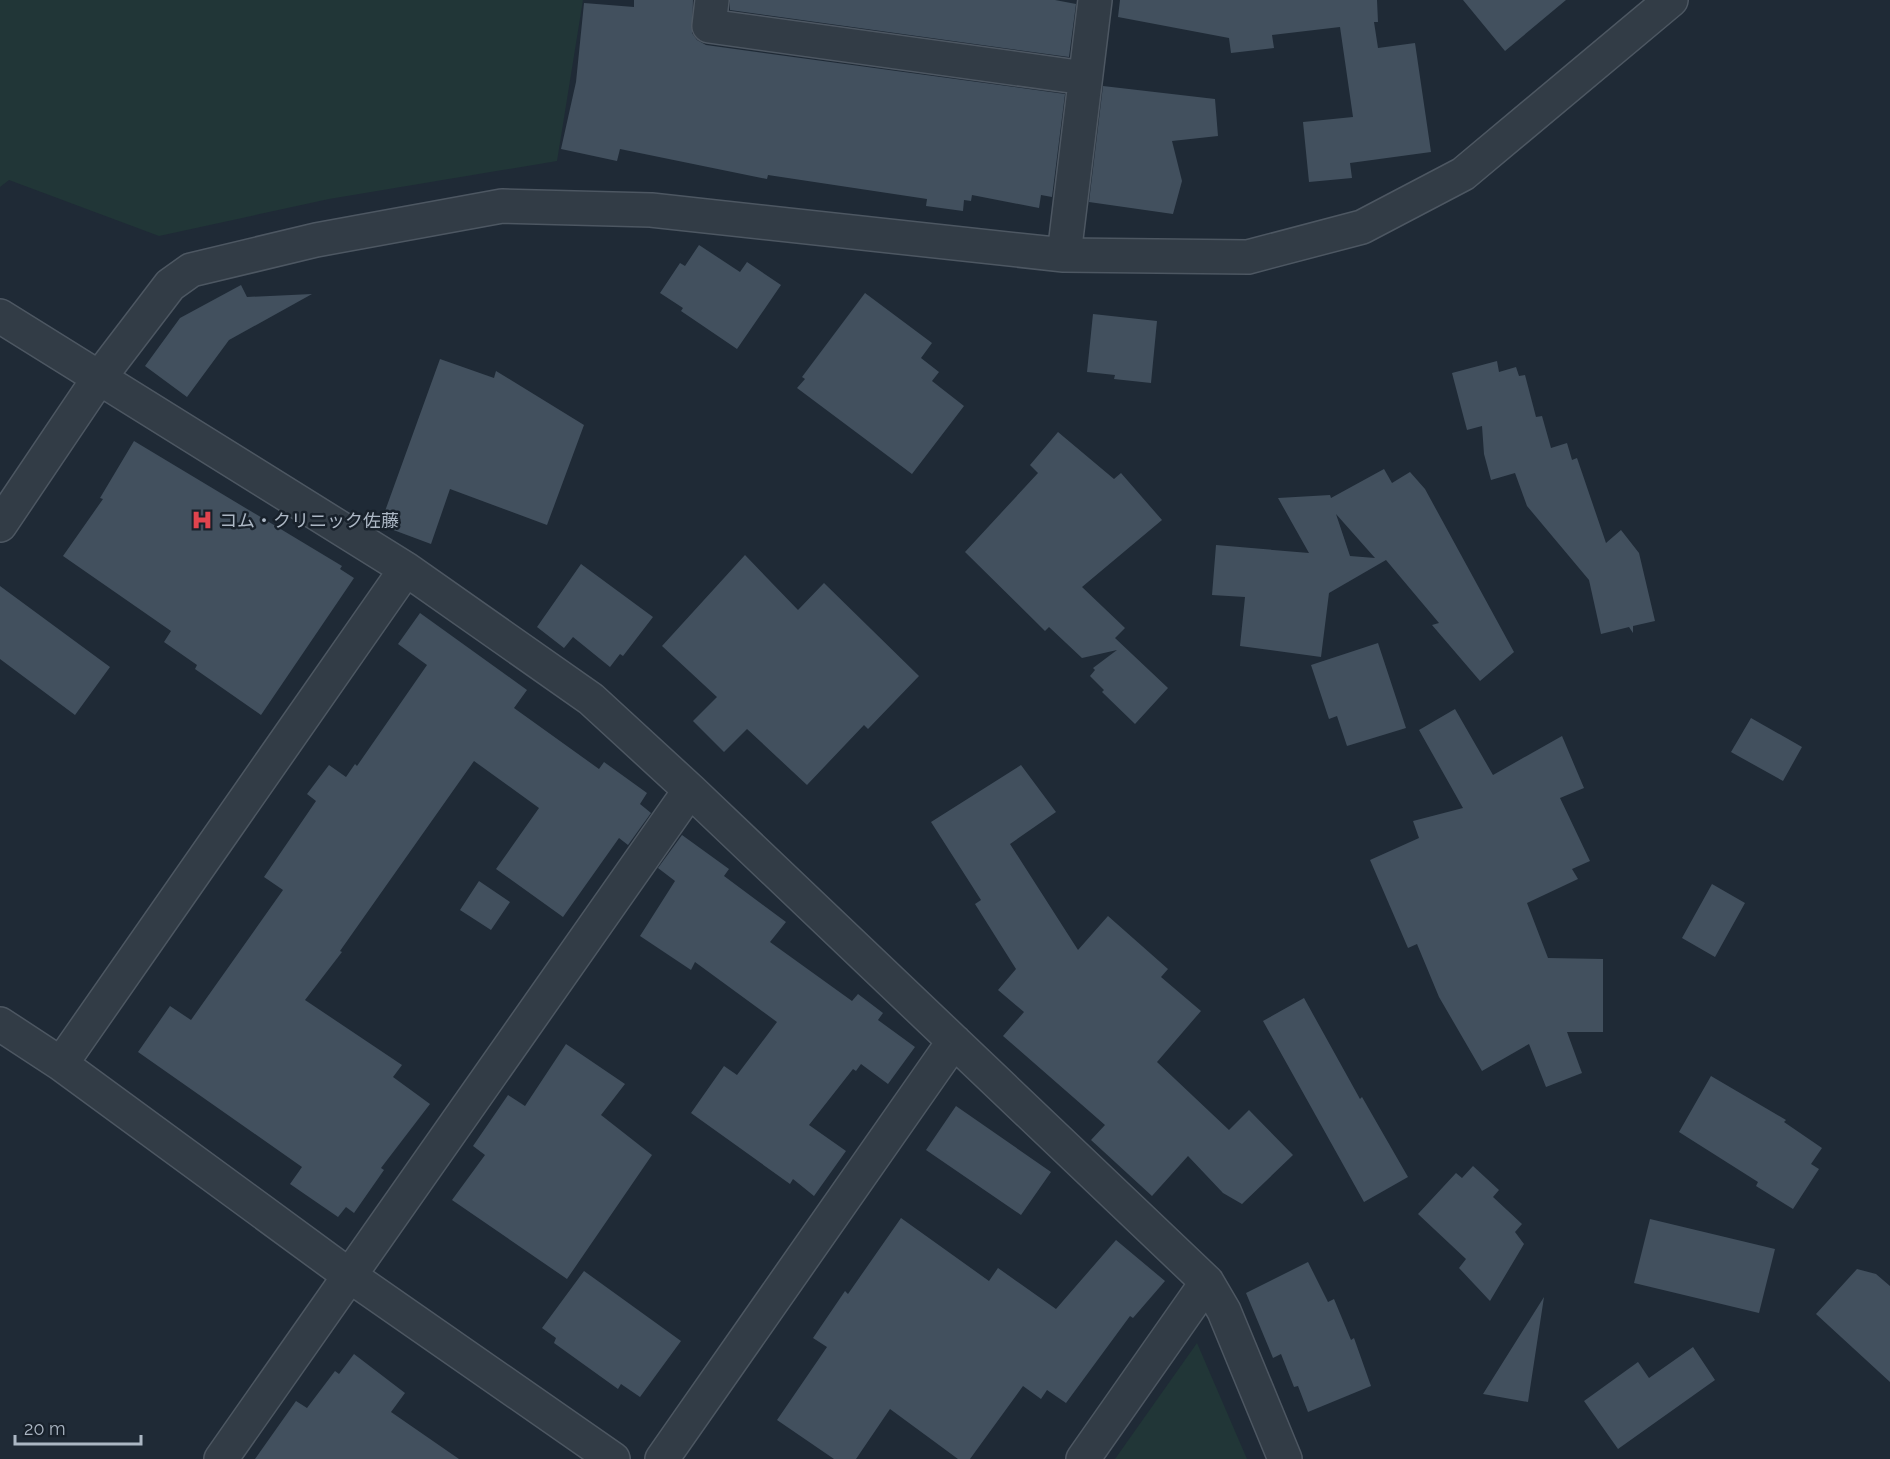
<svg xmlns="http://www.w3.org/2000/svg" width="1890" height="1459" font-family="Raleway,'Noto Sans JP',sans-serif">
	<rect width="100%" height="100%" fill="#1f2a36"/>
	<path fill="#213637" d="M 0,0 L 583,0 L 557,161 L 329,199 L 159,236 L 9,180 L 0,187 Z
		M 1197,1343 L 1247,1459 L 1115,1459 Z"/>
	<path fill="#42505e" fill-rule="evenodd" d="M 634,0 L 693,0 L 692,33 L 697,40 L 706,45 L 1065,94 L 1052,197 L 1041,195 L 1039,208 L 972,195 L 971,201 L 964,200 L 963,211 L 926,206 L 927,199 L 768,175 L 767,179 L 620,149 L 617,161 L 561,149 L 576,82 L 584,3 L 634,7 Z
		M 730,0 L 1055,0 L 1076,4 L 1069,57 L 730,10 Z
		M 1120,0 L 1377,0 L 1378,22 L 1374,22 L 1378,48 L 1415,43 L 1431,152 L 1350,163 L 1352,178 L 1309,182 L 1303,122 L 1353,117 L 1340,27 L 1272,35 L 1274,48 L 1231,53 L 1229,38 L 1118,17 Z
		M 1463,0 L 1566,0 L 1505,51 Z
		M 1103,86 L 1215,99 L 1218,136 L 1172,141 L 1182,181 L 1173,214 L 1089,202 Z
		M 699,245 L 740,272 L 747,262 L 781,285 L 737,349 L 681,311 L 683,308 L 660,293 L 680,263 L 685,266 Z
		M 241,285 L 247,297 L 312,294 L 229,340 L 187,397 L 145,366 L 180,318 Z
		M 865,293 L 932,343 L 921,358 L 939,372 L 932,381 L 964,406 L 912,474 L 797,388 L 805,379 L 802,377 Z
		M 1093,314 L 1157,321 L 1151,383 L 1114,379 L 1115,375 L 1087,372 Z
		M 440,359 L 494,378 L 496,371 L 584,425 L 547,525 L 450,489 L 431,544 L 380,525 Z
		M 1497,361 L 1499,372 L 1516,367 L 1519,376 L 1525,375 L 1536,417 L 1542,416 L 1551,448 L 1567,443 L 1572,460 L 1577,458 L 1606,543 L 1621,530 L 1639,553 L 1655,621 L 1633,626 L 1633,633 L 1629,627 L 1601,634 L 1589,580 L 1527,506 L 1515,473 L 1491,480 L 1484,454 L 1482,426 L 1467,430 L 1452,373 Z
		M 1058,432 L 1114,479 L 1121,473 L 1162,520 L 1082,587 L 1125,628 L 1115,638 L 1168,688 L 1135,724 L 1102,692 L 1104,690 L 1090,676 L 1095,670 L 1093,668 L 1117,650 L 1082,658 L 1049,627 L 1045,631 L 965,552 L 1038,473 L 1030,465 Z
		M 134,441 L 342,566 L 340,569 L 354,578 L 261,715 L 195,669 L 197,665 L 164,642 L 171,631 L 63,556 L 103,499 L 100,498 Z
		M 1384,469 L 1392,483 L 1410,472 L 1425,489 L 1514,652 L 1480,681 L 1432,625 L 1439,623 L 1386,560 L 1329,593 L 1321,657 L 1240,646 L 1245,597 L 1212,595 L 1216,545 L 1309,553 L 1278,498 L 1330,495 L 1331,498 ZM 1336,514 L 1375,558 L 1350,556 Z
		M 745,555 L 798,610 L 824,583 L 919,676 L 868,729 L 864,725 L 807,785 L 747,729 L 724,752 L 693,721 L 717,697 L 662,646 Z
		M 581,564 L 653,617 L 623,656 L 620,654 L 610,667 L 573,637 L 564,648 L 537,627 Z
		M 0,586 L 110,667 L 75,715 L 0,659 Z
		M 420,613 L 527,690 L 514,708 L 599,769 L 604,762 L 647,793 L 640,804 L 651,813 L 628,845 L 619,838 L 563,917 L 496,869 L 539,808 L 474,761 L 340,951 L 342,952 L 305,1000 L 402,1065 L 393,1077 L 430,1104 L 381,1168 L 384,1170 L 354,1213 L 346,1207 L 338,1217 L 290,1184 L 302,1167 L 138,1052 L 170,1006 L 191,1020 L 283,890 L 264,877 L 316,801 L 307,794 L 329,765 L 346,777 L 355,764 L 357,766 L 427,665 L 398,644 Z
		M 1378,643 L 1406,728 L 1347,746 L 1337,716 L 1329,719 L 1311,665 Z
		M 1455,709 L 1493,775 L 1562,736 L 1584,788 L 1560,798 L 1590,861 L 1572,869 L 1578,879 L 1527,903 L 1548,958 L 1603,959 L 1603,1032 L 1567,1032 L 1582,1073 L 1546,1087 L 1529,1044 L 1482,1071 L 1439,997 L 1417,944 L 1408,948 L 1370,860 L 1419,838 L 1413,821 L 1463,808 L 1419,730 Z
		M 1751,718 L 1802,747 L 1783,781 L 1731,752 Z
		M 1021,765 L 1056,812 L 1010,844 L 1078,950 L 1108,916 L 1168,969 L 1161,977 L 1201,1011 L 1157,1062 L 1229,1130 L 1249,1110 L 1293,1155 L 1242,1204 L 1223,1193 L 1188,1156 L 1152,1196 L 1091,1140 L 1105,1125 L 1003,1036 L 1024,1012 L 998,990 L 1016,969 L 975,904 L 981,900 L 931,822 Z
		M 682,835 L 729,869 L 724,876 L 786,922 L 770,942 L 852,1001 L 858,994 L 883,1013 L 878,1020 L 915,1047 L 888,1084 L 861,1064 L 856,1071 L 853,1069 L 809,1125 L 846,1151 L 814,1196 L 793,1179 L 790,1184 L 691,1113 L 724,1066 L 737,1075 L 777,1022 L 695,962 L 691,970 L 640,936 L 675,881 L 658,868 Z
		M 479,881 L 510,902 L 491,930 L 460,910 Z
		M 1712,884 L 1745,903 L 1715,957 L 1682,938 Z
		M 1304,998 L 1360,1099 L 1362,1097 L 1408,1177 L 1364,1202 L 1263,1021 Z
		M 566,1044 L 625,1084 L 601,1115 L 652,1155 L 567,1279 L 452,1200 L 485,1155 L 473,1146 L 508,1095 L 525,1106 Z
		M 1711,1076 L 1786,1120 L 1784,1122 L 1822,1148 L 1811,1164 L 1819,1169 L 1793,1209 L 1756,1186 L 1758,1182 L 1679,1132 Z
		M 956,1106 L 1051,1172 L 1021,1215 L 926,1150 Z
		M 1473,1166 L 1499,1190 L 1493,1197 L 1522,1224 L 1515,1232 L 1524,1244 L 1490,1301 L 1459,1268 L 1466,1259 L 1418,1214 L 1456,1173 L 1462,1178 Z
		M 901,1218 L 989,1281 L 998,1268 L 1056,1309 L 1116,1240 L 1165,1281 L 1133,1318 L 1130,1316 L 1066,1403 L 1047,1390 L 1041,1399 L 1023,1386 L 970,1459 L 958,1459 L 890,1409 L 856,1459 L 834,1459 L 777,1420 L 827,1347 L 813,1338 L 845,1291 L 848,1294 Z
		M 1650,1219 L 1775,1249 L 1759,1313 L 1634,1283 Z
		M 1308,1262 L 1328,1302 L 1334,1299 L 1351,1340 L 1354,1338 L 1371,1386 L 1308,1412 L 1298,1386 L 1294,1387 L 1281,1354 L 1273,1358 L 1246,1293 Z
		M 1857,1269 L 1876,1274 L 1890,1286 L 1890,1382 L 1816,1314 Z
		M 584,1271 L 681,1341 L 640,1397 L 621,1384 L 618,1389 L 579,1361 L 554,1343 L 556,1338 L 542,1328 Z
		M 1544,1297 L 1528,1402 L 1483,1394 Z
		M 1693,1347 L 1715,1380 L 1618,1449 L 1584,1401 L 1638,1362 L 1649,1378 Z
		M 354,1354 L 405,1393 L 391,1412 L 459,1459 L 255,1459 L 296,1401 L 307,1408 L 335,1371 L 339,1374 Z"/>
	<g fill="none" stroke-linecap="round" stroke-linejoin="round">
		<defs>
			<path id="minor" d="M 712,0 L 709,26 L 1085,78
				M 1064,255 L 1095,0
				M 0,316 L 406,569 L 591,699 L 690,790 L 1207,1282 L 1224,1311 L 1285,1459
				M 0,525 L 99,378 L 170,285 L 191,270 L 316,240 L 502,206 L 651,210 L 1064,255 L 1248,257 L 1362,227 L 1463,174 L 1671,0
				M 0,1024 L 61,1064 L 350,1276 L 613,1459
				M 61,1064 L 406,569
				M 221,1459 L 690,790
				M 662,1459 L 954,1041
				M 1083,1459 L 1207,1282"/>
		</defs>
		<use href="#minor" stroke="#4d5762" stroke-width="36"/>
		<use href="#minor" stroke="#323c46" stroke-width="33"/>
	</g>
	<defs>
		<symbol id="hospital-bare" viewBox="-9 -9 18 18"><path d="M-5-5h3v3.5h4V-5h3V5h-3V1.5h-4V5h-3Z" fill="#e0444e" stroke="#18212b" stroke-width="2.5" paint-order="stroke"/></symbol>
	</defs>
	<g fill-rule="evenodd">
		<use href="#hospital-bare" x="187" y="505" width="30" height="30"/>
	</g>
	<g text-anchor="middle" dominant-baseline="central" stroke-width="5" stroke-linejoin="round" paint-order="stroke">
		<g font-size="18" fill="#acb7c4" stroke="#18212b" text-anchor="start">
			<text x="219" y="520">コム・クリニック佐藤</text>
		</g>
	</g>
	<path d="M15 1435v9h126v-9" fill="none" stroke="#acb7c4" stroke-width="3"/>
	<text x="24" y="1435" font-size="18" fill="#acb7c4" stroke="#18212b" stroke-width="4.5" paint-order="stroke">20 m</text>
</svg>
